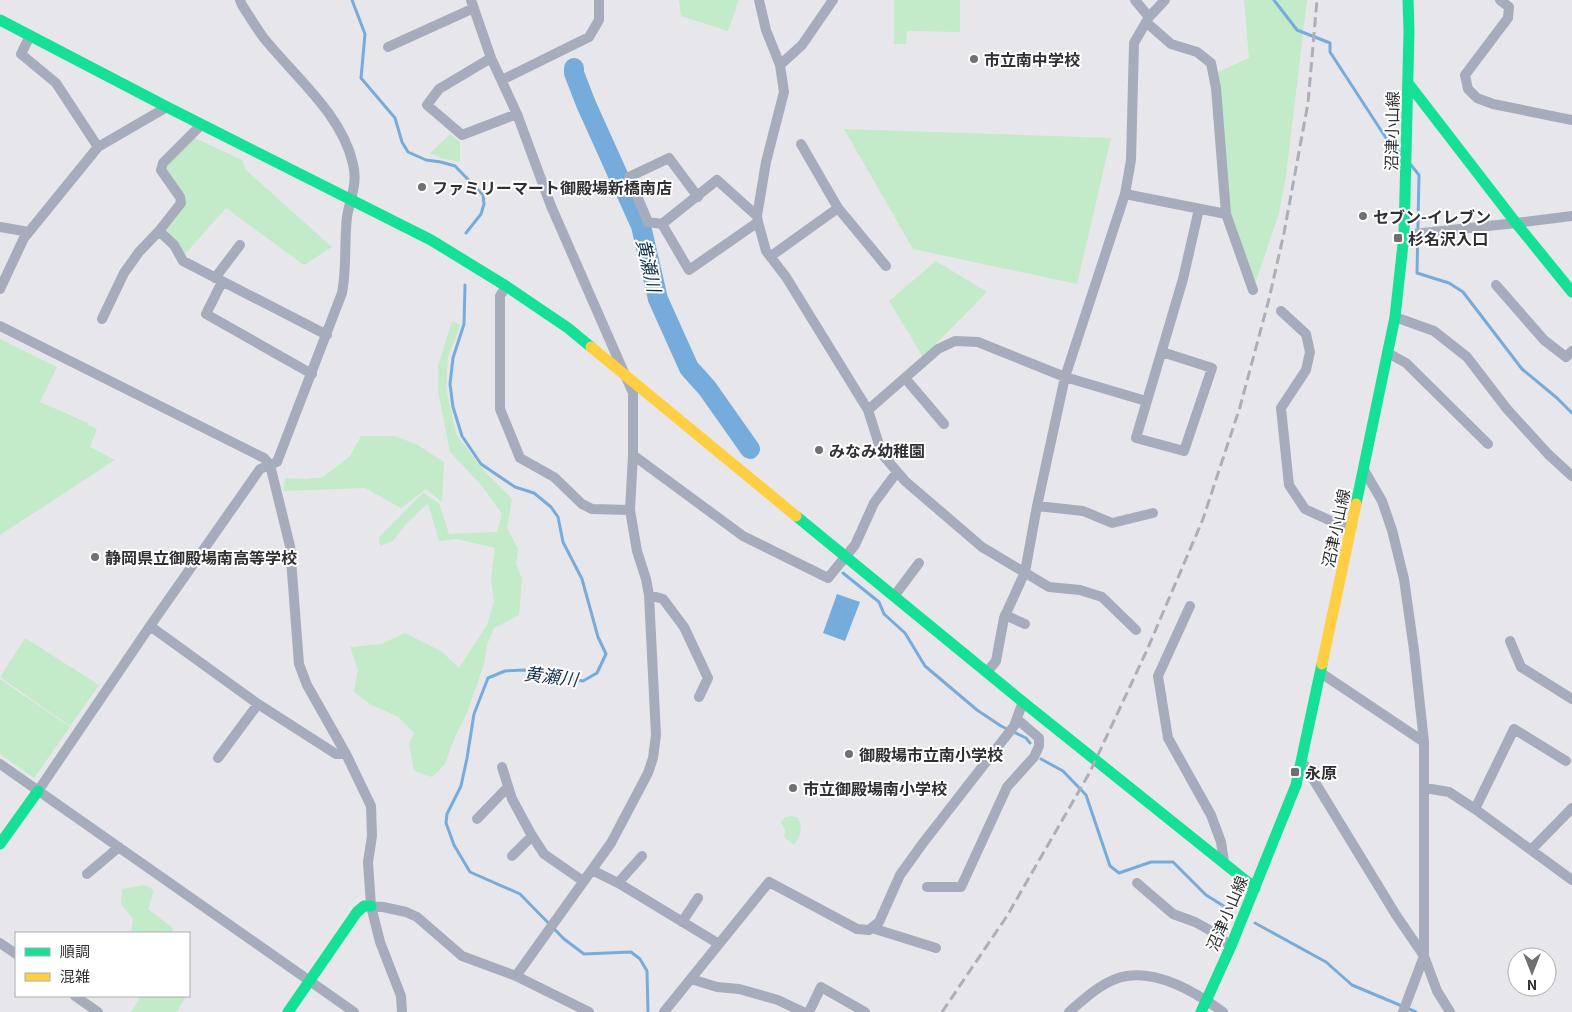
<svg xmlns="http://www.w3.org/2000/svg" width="1572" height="1012" font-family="Georgia,'Noto Sans JP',serif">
	<rect width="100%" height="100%" fill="#e7e7eb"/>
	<path fill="#c3eac9" d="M 679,0 L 739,0 L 728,31 L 681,16 Z
		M 894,0 L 960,0 L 960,32 L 907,31 L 906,44 L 894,44 Z
		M 1244,0 L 1307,0 L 1286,176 L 1279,213 L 1253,290 L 1231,217 L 1216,73 L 1249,58 Z
		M 844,129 L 1111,138 L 1077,284 L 913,249 Z
		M 450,134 L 460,142 L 460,162 L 441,158 L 430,153 Z
		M 195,138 L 242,160 L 246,170 L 332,247 L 304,265 L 226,208 L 185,254 L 165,228 L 180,197 L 163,169 L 166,160 Z
		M 936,261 L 987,292 L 923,357 L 889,301 Z
		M 452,321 L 460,325 L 448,357 L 446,388 L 456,434 L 484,471 L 512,499 L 507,528 L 518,549 L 516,564 L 522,579 L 519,615 L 494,628 L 487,645 L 484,664 L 467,713 L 455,737 L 445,764 L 432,777 L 414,771 L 409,744 L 414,733 L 398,717 L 370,704 L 354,692 L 358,670 L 350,647 L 381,644 L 405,633 L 441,651 L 459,668 L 487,625 L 494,602 L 491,578 L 495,548 L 457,539 L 439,541 L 428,503 L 406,524 L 393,541 L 380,546 L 379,537 L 423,493 L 439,503 L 449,534 L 497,532 L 502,514 L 482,486 L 450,452 L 438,391 L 438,366 Z
		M 0,339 L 57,367 L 40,402 L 88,423 L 88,425 L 97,429 L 90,447 L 115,460 L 0,535 Z
		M 361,436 L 395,436 L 418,445 L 444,462 L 442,502 L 426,489 L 401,508 L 365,488 L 283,491 L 285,478 L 305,479 L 323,477 L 350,456 Z
		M 25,638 L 99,685 L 70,726 L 0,677 Z
		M 0,679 L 70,727 L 34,778 L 0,754 Z
		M 791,816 L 797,817 C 804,826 801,836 794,845 L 784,837 L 785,830 L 781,822 L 785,817 Z
		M 144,885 L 154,890 L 148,909 L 173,928 L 172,933 L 131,933 L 133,919 L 121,904 L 122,889 Z
		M 141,996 L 186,996 L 177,1012 L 131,1012 Z"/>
	<path fill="#76acdc" d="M 837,594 L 860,602 L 845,641 L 823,633 Z"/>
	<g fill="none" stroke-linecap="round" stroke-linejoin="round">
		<path stroke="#76acdc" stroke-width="3" d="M 352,0 L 365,34 L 361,78 L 395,118 L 402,142 L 408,152 L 426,160 L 441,162 L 455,166 L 483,195 L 484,204 L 481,214 L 466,233
			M 1274,0 L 1297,30 L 1330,43 L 1330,52 L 1386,138 L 1402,155
			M 1411,165 L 1419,175 L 1417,273 L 1449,283 L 1463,292 L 1522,369 L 1557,398 L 1572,413
			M 465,285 L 464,324 L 453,358 L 450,384 L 453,407 L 462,436 L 481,464 L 515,487 L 534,493 L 551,507 L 558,517 L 563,542 L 582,579 L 598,637 L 606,654 L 597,673 L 583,681 L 524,670 L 505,671 L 488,678 L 474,714 L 467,758 L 461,786 L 447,814 L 446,823 L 454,845 L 470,872 L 520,894 L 564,939 L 584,954 L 631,952 L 640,959 L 647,971 L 648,1012
			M 843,573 L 879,602 L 884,614 L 905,633 L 925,666 L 977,710 L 1001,726 L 1026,738 L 1030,743
			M 1041,759 L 1063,771 L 1086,795 L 1110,866 L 1119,873 L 1151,862 L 1173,862 L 1206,895 L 1230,910
			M 1255,923 L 1326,962 L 1352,985 L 1416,1012"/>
		<path stroke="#76acdc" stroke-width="20" d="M 574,68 L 574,73 L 586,104 L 641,226 L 658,299 L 689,368 L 707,388 L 750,449"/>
		<path stroke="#a7acbd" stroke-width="10" d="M 471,0 L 491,58 L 517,114 L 551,206 L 633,393 L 633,455 L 630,510 L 637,551 L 646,579 L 649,595 L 656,735 L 653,758 L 648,773 L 611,843 L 516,976
			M 759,0 L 766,30 L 780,65
			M 833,0 L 802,45 L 780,65 L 784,92 L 766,162 L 757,216 L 758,222 L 766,251 L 786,277 L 868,410 L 882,454 L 905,481 L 982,547 L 1049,587 L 1080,590 L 1102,597 L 1136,630
			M 1135,0 L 1149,17
			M 1500,0 L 1509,7 L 1508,18 L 1465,75 L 1468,89 L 1477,98 L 1493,104 L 1572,120
			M 1146,22 L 1171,44 L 1197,52 L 1211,63 L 1216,88 L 1226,214 L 1253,290
			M 30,36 L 21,54 L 56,83 L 98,147
			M 388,47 L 474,8
			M 491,58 L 439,89 L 427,105 L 462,135 L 517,114
			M 502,80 L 589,37 L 599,20 L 599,0
			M 801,144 L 838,208 L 886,266
			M 1125,194 L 1226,214
			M 698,197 L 669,158 L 629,177 L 648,222 L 662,224 L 689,270 L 758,222
			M 662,224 L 717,180 L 757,216
			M 0,227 L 29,232
			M 159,231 L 174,245 L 183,261 L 327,335
			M 1404,235 L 1516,223 L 1572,216
			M 771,256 L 838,208
			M 215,278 L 240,245
			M 222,282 L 206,314 L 312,374
			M 1496,285 L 1544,340 L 1566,357 L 1572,351
			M 506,286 L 500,296 L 500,409 L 520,458 L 554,477 L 582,504 L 592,509 L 630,510
			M 0,289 L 24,238 L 98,147 L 167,107
			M 1281,311 L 1306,334 L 1310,352 L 1306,370 L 1281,408 L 1289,485 L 1305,509 L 1331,521 L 1352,526
			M 1395,317 L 1434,331 L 1467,357 L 1507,409 L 1548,454 L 1572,476
			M 102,319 L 124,273 L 139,252 L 159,231 L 181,203 L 180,197 L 161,170 L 163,163 L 201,125
			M 0,326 L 264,458 L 270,465 L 290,546 L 299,664 L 307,685 L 346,754 L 371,806 L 372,836 L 368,862 L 371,906 L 383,907 L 406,912 L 417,917 L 462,956 L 516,976 L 589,1012
			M 1162,352 L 1212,368 L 1184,451 L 1136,438 L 1183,279 L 1199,209
			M 1388,353 L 1406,363 L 1488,444
			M 905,378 L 944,424
			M 868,410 L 938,349 L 955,341 L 978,342 L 1065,377 L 1146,401
			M 633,455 L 743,536 L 828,578 L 855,545 L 874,503 L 897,472
			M 1364,470 L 1382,501 L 1392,530 L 1404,579 L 1414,650 L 1424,742 L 1424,956 L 1403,1012
			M 1037,506 L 1083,511 L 1112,523 L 1153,513
			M 649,595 L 663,599 L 684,627 L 708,678 L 699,697
			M 895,595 L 919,563
			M 1190,606 L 1158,676 L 1168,738 L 1211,815 L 1221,842 L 1224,862
			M 1005,615 L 1025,624
			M 150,626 L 258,704 L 336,754 L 346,754
			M 1510,641 L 1521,667 L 1572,699
			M 987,672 L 996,661 L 1004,618 L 1025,572 L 1037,506 L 1065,377 L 1125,194 L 1131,160 L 1134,43 L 1149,17 L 1165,0
			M 1321,673 L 1424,742
			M 218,758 L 258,704
			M 1302,761 L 1396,915 L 1424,956 L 1437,991 L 1450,1012
			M 0,764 L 354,1012
			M 502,767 L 512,799 L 531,834 L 544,854 L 583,881
			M 1425,788 L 1449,792 L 1475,809 L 1572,880
			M 38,791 L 150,626 L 260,469 L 277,462 L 342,293 C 347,268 344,242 347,217 C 350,198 358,184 353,164 C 342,114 294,76 263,37 C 256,27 249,16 242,5 L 240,0
			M 1475,809 L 1514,729 L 1566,761
			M 477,819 L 508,787
			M 1531,850 L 1572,808
			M 512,856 L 532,836
			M 592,870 L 620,884 L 719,944
			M 87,874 L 119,847
			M 618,883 L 642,856
			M 1137,883 L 1173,914 L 1195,922 L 1213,932 L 1231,946
			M 927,887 L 961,887 L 1007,787 L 1034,757 L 1039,746 L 1039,738 L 1017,719
			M 371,906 L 380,942 L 401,996 L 402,1012
			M 682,922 L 698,898
			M 872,928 L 936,948
			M 0,943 L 16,954
			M 691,979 L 717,987 L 739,989 L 778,1000 L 803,1012
			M 75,996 L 98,1012
			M 664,1012 L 769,882 L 857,929 L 869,930 L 879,922 L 900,875 L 923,843 L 1014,726 L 1023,702
			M 809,1012 L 821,987 L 865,1012
			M 1069,1012 C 1085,998 1105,979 1127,976 C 1160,971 1197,993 1223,1012"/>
		<path stroke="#16e098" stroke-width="11" d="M 0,20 L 167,107 L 431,240 L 506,286 L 568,328 L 591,347
			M 1408,83 L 1516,223 L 1572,292
			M 1356,504 L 1395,317 L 1404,235 L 1409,31 L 1408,0
			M 796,516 L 1023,702 L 1255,888
			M 0,844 L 38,791
			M 288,1012 L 357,912 L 364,906 L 371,906
			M 1201,1012 L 1231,946 L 1296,785 L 1322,664"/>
		<path stroke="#ffcf43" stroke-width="11" d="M 591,347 L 796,516
			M 1322,664 L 1356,504"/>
		<path stroke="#acaeb8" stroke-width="3" stroke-dasharray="10 5" stroke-linecap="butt" d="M 942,1012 L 1007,916 L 1090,772 L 1147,650 L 1203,519 L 1240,407 L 1269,299 L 1284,233 L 1308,103 L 1317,0"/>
	</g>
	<g fill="#707073" stroke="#fff" stroke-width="2">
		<circle cx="974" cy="59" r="5"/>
		<circle cx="422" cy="187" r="5"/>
		<circle cx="1363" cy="216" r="5"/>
		<rect x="1393" y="233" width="10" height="10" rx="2.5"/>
		<circle cx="819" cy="450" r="5"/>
		<circle cx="95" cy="557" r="5"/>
		<circle cx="849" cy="754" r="5"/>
		<rect x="1290" y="767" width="10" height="10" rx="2.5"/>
		<circle cx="793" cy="788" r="5"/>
	</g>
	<g text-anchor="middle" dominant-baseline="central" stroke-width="4" stroke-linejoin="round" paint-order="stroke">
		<g font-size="16" font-weight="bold" fill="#303033" stroke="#fff" text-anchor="start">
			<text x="984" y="59">市立南中学校</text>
			<text x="432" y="187">ファミリーマート御殿場新橋南店</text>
			<text x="1373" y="216">セブン-イレブン</text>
			<text x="1408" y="238">杉名沢入口</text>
			<text x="829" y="450">みなみ幼稚園</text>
			<text x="105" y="557">静岡県立御殿場南高等学校</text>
			<text x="859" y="754">御殿場市立南小学校</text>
			<text x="1305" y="772">永原</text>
			<text x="803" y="788">市立御殿場南小学校</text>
		</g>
		<g font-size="16" fill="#303033" stroke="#fff">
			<text transform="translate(1391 131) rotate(-89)">沼津小山線</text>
			<text transform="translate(1335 528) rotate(-78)">沼津小山線</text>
			<text transform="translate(1226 913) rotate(-67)">沼津小山線</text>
		</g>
		<g font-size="18" font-style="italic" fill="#11314d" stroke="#fff">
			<text transform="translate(650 265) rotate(77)">黄瀬川</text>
			<text transform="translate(551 675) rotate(7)">黄瀬川</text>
		</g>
	</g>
	<rect x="15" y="932" width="175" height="65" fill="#ffffff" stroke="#acacad"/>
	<rect x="25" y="948" width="25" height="8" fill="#16e098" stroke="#acacad"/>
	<text x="60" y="957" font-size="15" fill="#303033">順調</text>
	<rect x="25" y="973" width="25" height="8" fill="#ffcf43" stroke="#acacad"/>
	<text x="60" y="982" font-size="15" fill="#303033">混雑</text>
	<g transform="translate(1532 972) rotate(180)"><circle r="24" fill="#ffffff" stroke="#acacad"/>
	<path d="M0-4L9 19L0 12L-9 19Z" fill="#707073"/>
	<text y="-8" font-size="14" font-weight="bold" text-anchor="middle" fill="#303033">N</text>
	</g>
</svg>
